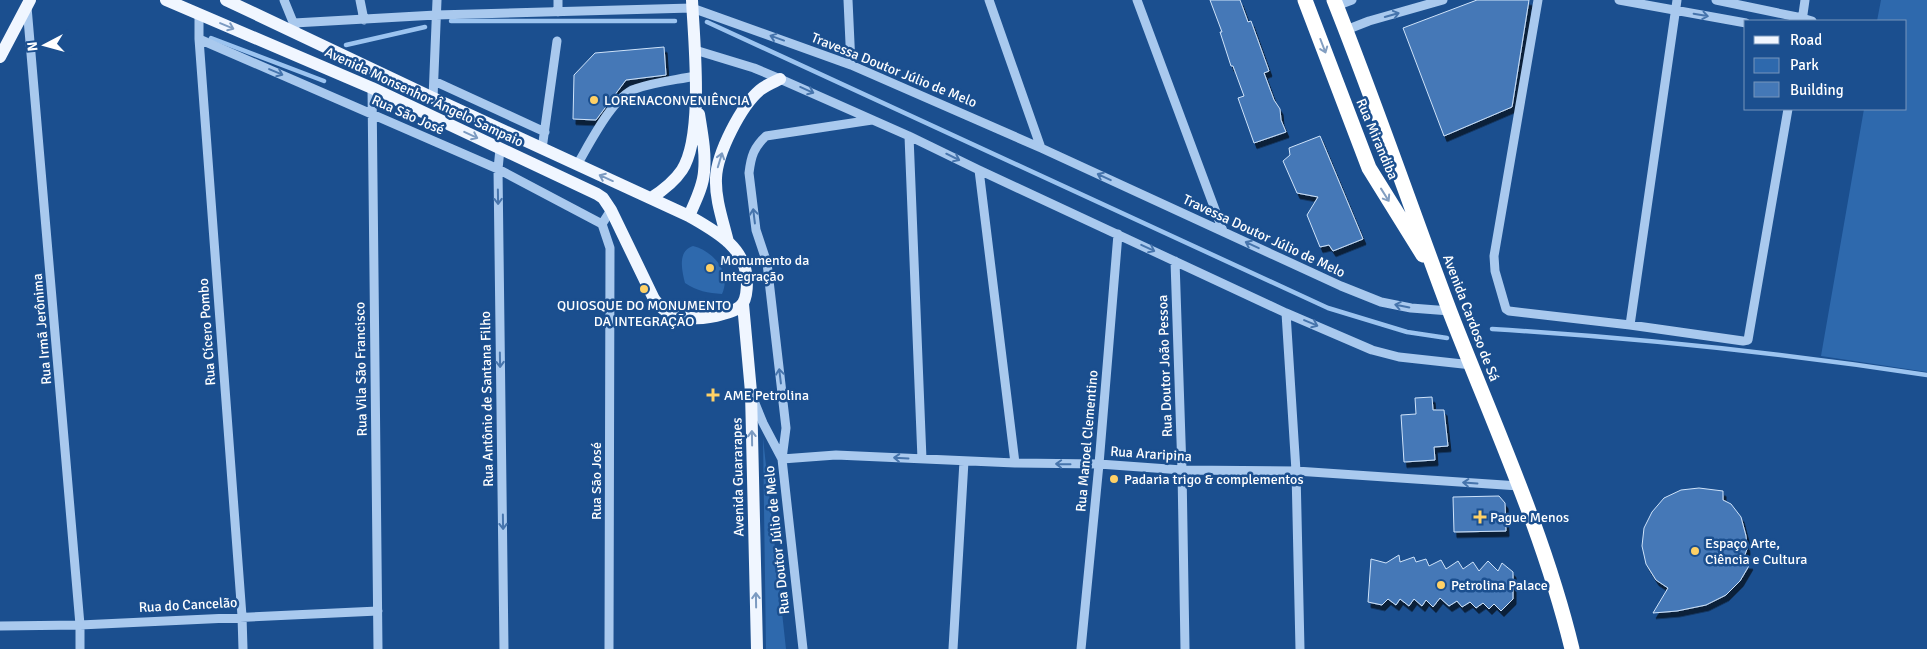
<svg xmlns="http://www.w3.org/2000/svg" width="1927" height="649" font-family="Signika,sans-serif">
	<defs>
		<filter id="shadow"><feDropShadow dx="3" dy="5.5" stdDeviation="0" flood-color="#0009"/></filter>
	</defs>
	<rect width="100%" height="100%" fill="#1b4f8f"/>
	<path fill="#2e69ad" d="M 1881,0 L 1927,0 L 1927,372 L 1821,356 L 1864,109 L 1906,109 L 1906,21 L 1877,21 Z
		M 693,246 C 713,251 732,272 722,294 C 708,293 697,291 685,283 C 682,271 677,251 693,246 Z
		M 763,438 L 786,649 L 766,649 Z"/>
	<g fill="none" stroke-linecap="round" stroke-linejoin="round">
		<path stroke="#9cc4f0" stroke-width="4.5" d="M 451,21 L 675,21
			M 707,22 L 1328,308 L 1407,332 L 1447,338
			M 211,38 L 324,81
			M 346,45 L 425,27
			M 1492,329 C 1638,338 1783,353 1927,375"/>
	</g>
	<path fill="#4478b7" stroke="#cfe3fa" filter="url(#shadow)" d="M 1210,0 L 1240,0 L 1248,22 L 1251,21 L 1269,71 L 1264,73 L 1274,100 L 1280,109 L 1281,120 L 1286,132 L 1254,143 L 1238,98 L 1244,96 L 1233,66 L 1231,66 L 1220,32 L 1222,32 Z
		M 1477,0 L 1529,0 L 1512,107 L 1444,136 L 1403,28 Z
		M 664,47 L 666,75 L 626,80 L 596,120 L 573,119 L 574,75 L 595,53 Z
		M 1320,136 L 1363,239 L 1333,251 L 1329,245 L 1320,247 L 1307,215 L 1318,197 L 1297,193 L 1283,161 L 1290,155 L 1289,148 Z
		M 1432,397 L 1433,410 L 1444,410 L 1448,446 L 1434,447 L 1435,460 L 1404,462 L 1401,415 L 1416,414 L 1415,398 Z
		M 1699,488 L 1723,491 L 1723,500 L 1731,504 L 1741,517 L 1746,536 L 1747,549 L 1742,563 L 1750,564 L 1740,581 L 1726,595 L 1706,605 L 1677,611 L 1653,613 L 1668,588 L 1656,580 L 1646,564 L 1642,546 L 1644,528 L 1652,512 L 1664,498 L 1681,490 Z
		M 1499,496 L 1505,503 L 1506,531 L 1454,532 L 1453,497 Z
		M 1399,555 L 1400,562 L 1414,557 L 1416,562 L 1426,559 L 1429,566 L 1441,560 L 1446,569 L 1458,561 L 1463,569 L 1473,562 L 1479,571 L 1488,561 L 1498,571 L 1502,563 L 1513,572 L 1513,599 L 1501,611 L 1494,604 L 1489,609 L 1483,603 L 1476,608 L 1470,602 L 1462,607 L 1457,601 L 1449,606 L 1440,598 L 1433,607 L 1426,600 L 1422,606 L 1414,599 L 1409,606 L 1400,599 L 1396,605 L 1388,599 L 1382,605 L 1368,602 L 1371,559 L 1386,563 Z"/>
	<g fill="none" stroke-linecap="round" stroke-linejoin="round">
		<path stroke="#a9c9ee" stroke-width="9" d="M 284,0 L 295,27
			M 360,0 L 364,20
			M 848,0 L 851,65
			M 989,0 L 1041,148
			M 1137,0 L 1223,231
			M 1538,0 L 1494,256 L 1495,271 L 1506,309 L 1509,311 L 1630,325 L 1743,341 L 1748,340 L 1788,109
			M 1619,0 L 1746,23
			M 1716,0 L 1802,18 L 1812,21
			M 1336,6 L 1352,0
			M 27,7 L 80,625 L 80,649
			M 558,12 L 558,0
			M 199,14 L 199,39 L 242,616 L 243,649
			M 1802,21 L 1805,0
			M 294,23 L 436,15 L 692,8 L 851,65 L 1041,148 L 1341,286 L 1381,302 L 1411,308 L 1450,311
			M 1346,30 L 1369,21 L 1443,0
			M 199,39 L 498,169 L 602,224
			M 695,50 L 754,68 L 780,79 L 909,136 L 979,170 L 1286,313 L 1372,350 L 1399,357 L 1472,365
			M 434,81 L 545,132
			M 372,88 L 378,649
			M 433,98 L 437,0
			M 909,136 L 922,459
			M 500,149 L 498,169 L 504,649
			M 542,149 L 557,41
			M 577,165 C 589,145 613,96 635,89 C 654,82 676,80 695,76
			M 979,170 L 1015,463
			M 1175,261 L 1182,470 L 1185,649
			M 1286,313 L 1296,471 L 1300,649
			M 1630,325 L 1677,0
			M 754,401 L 763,423 L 782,459
			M 782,459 L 836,455 L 1015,463 L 1099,464 L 1182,470 L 1296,471 L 1519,486
			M 0,626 L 80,625 L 378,611
			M 609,649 L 610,248 L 602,224 L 611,210
			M 803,649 L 782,459 L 786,428 L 767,263 L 756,230 L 749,173 C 751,156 754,147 766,136 L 872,120
			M 953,649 L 964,461
			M 1081,649 L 1099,464 L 1118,234"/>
		<path stroke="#f0f6ff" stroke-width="12" d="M 166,0 L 372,88 L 597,194 L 603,198 L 611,210 L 654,299 C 668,321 700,321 723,314 C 730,312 739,310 743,303 C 747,297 747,288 747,281 C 746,247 715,231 689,216 L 433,98 L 226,0
			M 0,57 L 30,0
			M 651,198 C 662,191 674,182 682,170 C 704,136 694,42 692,0
			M 689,216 C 695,202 703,187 704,172 C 706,153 702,133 699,114
			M 728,242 C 723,221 715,199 716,178 C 717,153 741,106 760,90 C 766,85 774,82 780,79
			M 743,304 L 751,392 L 757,649"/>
		<path stroke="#fff" stroke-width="15" d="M 1305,0 L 1369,168 L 1423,255
			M 1334,0 C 1375,103 1411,208 1450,312 C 1493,423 1544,533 1572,649"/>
	</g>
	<defs><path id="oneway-shaft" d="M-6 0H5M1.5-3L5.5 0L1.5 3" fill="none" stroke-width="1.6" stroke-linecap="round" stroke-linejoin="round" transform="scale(1.25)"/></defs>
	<g stroke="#4674ac">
		<use href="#oneway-shaft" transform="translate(1392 15) rotate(-16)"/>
		<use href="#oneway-shaft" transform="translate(1701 15) rotate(10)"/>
		<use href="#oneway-shaft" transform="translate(777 38) rotate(-160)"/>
		<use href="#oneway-shaft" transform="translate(276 72) rotate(23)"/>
		<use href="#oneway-shaft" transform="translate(807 90) rotate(24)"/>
		<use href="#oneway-shaft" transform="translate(953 157) rotate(26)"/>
		<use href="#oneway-shaft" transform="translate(1104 177) rotate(-155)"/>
		<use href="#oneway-shaft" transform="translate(498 197) rotate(89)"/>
		<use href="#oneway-shaft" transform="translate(754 216) rotate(-97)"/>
		<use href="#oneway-shaft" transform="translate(1252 245) rotate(-155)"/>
		<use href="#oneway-shaft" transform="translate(1148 248) rotate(25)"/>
		<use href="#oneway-shaft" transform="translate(1402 306) rotate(-169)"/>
		<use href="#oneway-shaft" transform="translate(1311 323) rotate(23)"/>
		<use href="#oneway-shaft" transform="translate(500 360) rotate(89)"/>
		<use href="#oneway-shaft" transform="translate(780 376) rotate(-97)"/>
		<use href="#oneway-shaft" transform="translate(901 458) rotate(-177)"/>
		<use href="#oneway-shaft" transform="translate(1063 464) rotate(-179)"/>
		<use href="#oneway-shaft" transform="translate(1470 483) rotate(-176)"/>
		<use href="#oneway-shaft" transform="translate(503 522) rotate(89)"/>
	</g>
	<g stroke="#7b9ac1">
		<use href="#oneway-shaft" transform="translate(227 26) rotate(23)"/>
		<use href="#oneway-shaft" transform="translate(471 135) rotate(25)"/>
		<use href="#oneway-shaft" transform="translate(720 160) rotate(-73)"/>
		<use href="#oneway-shaft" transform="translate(606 178) rotate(-156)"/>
		<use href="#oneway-shaft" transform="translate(752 438) rotate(-91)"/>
		<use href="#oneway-shaft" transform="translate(756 600) rotate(-91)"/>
	</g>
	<g stroke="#829ec1">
		<use href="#oneway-shaft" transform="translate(1323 46) rotate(69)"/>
		<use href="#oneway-shaft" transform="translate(1385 195) rotate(58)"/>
	</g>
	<g fill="#ffd166" stroke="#1b4f8f" stroke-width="2">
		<circle cx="594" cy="100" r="5"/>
		<circle cx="710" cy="268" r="5"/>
		<circle cx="644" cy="289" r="5"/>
		<path d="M710.5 387.5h5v5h5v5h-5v5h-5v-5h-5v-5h5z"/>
		<circle cx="1114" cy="479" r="5"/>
		<path d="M1477.5 509.5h5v5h5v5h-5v5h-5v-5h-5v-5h5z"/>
		<circle cx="1695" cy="551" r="5"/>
		<circle cx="1441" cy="585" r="5"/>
	</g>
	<g text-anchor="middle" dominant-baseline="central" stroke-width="5" stroke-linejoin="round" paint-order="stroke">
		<g font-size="14" fill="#fff" stroke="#1b4f8f">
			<text transform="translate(894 70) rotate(22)">Travessa Doutor Júlio de Melo</text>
			<text transform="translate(424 97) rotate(25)">Avenida Monsenhor Ângelo Sampaio</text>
			<text transform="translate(408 115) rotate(24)">Rua São José</text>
			<text transform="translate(1377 139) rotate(67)">Rua Mirandiba</text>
			<text transform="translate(1264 236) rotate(25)">Travessa Doutor Júlio de Melo</text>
			<text transform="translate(1471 318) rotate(69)">Avenida Cardoso de Sá</text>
			<text transform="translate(42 329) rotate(-95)">Rua Irmã Jerônima</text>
			<text transform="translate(207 332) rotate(-94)">Rua Cícero Pombo</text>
			<text transform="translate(1165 366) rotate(-92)">Rua Doutor João Pessoa</text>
			<text transform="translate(361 369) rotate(-91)">Rua Vila São Francisco</text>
			<text transform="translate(487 399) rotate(-91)">Rua Antônio de Santana Filho</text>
			<text transform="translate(1087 441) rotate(-85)">Rua Manoel Clementino</text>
			<text transform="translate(1151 454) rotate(4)">Rua Araripina</text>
			<text transform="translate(738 477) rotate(-91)">Avenida Guararapes</text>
			<text transform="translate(596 481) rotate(-90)">Rua São José</text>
			<text transform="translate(777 540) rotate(-96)">Rua Doutor Júlio de Melo</text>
			<text transform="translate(188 605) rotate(-3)">Rua do Cancelão</text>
		</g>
		<g font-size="14" fill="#fff" stroke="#1b4f8f" text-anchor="start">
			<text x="604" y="100">LORENACONVENIÊNCIA</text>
			<text x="720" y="260">Monumento da<tspan x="720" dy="16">Integração</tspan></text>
			<text x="644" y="305" text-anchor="middle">QUIOSQUE DO MONUMENTO<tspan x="644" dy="16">DA INTEGRAÇÃO</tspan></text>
			<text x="724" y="395">AME Petrolina</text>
			<text x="1124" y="479">Padaria trigo &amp; complementos</text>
			<text x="1490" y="517">Pague Menos</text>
			<text x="1705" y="543">Espaço Arte,<tspan x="1705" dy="16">Ciência e Cultura</tspan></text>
			<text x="1451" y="585">Petrolina Palace</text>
		</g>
	</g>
	<rect x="1744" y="20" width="162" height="90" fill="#1b4f8f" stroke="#7695bc"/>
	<rect x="1754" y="36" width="25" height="8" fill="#f0f6ff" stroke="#7695bc"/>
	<text x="1790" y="45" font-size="15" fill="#ffffff">Road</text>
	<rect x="1754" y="58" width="25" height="15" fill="#2e69ad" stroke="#7695bc"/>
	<text x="1790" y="70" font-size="15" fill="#ffffff">Park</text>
	<rect x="1754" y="82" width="25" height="15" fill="#4478b7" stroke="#7695bc"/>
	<text x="1790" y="95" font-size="15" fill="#ffffff">Building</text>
	<g transform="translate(45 45) rotate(264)" stroke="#1b4f8f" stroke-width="4" paint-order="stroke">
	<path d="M0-4L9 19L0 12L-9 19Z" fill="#ffffff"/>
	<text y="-8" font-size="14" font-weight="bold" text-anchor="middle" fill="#ffffff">N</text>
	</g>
</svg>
